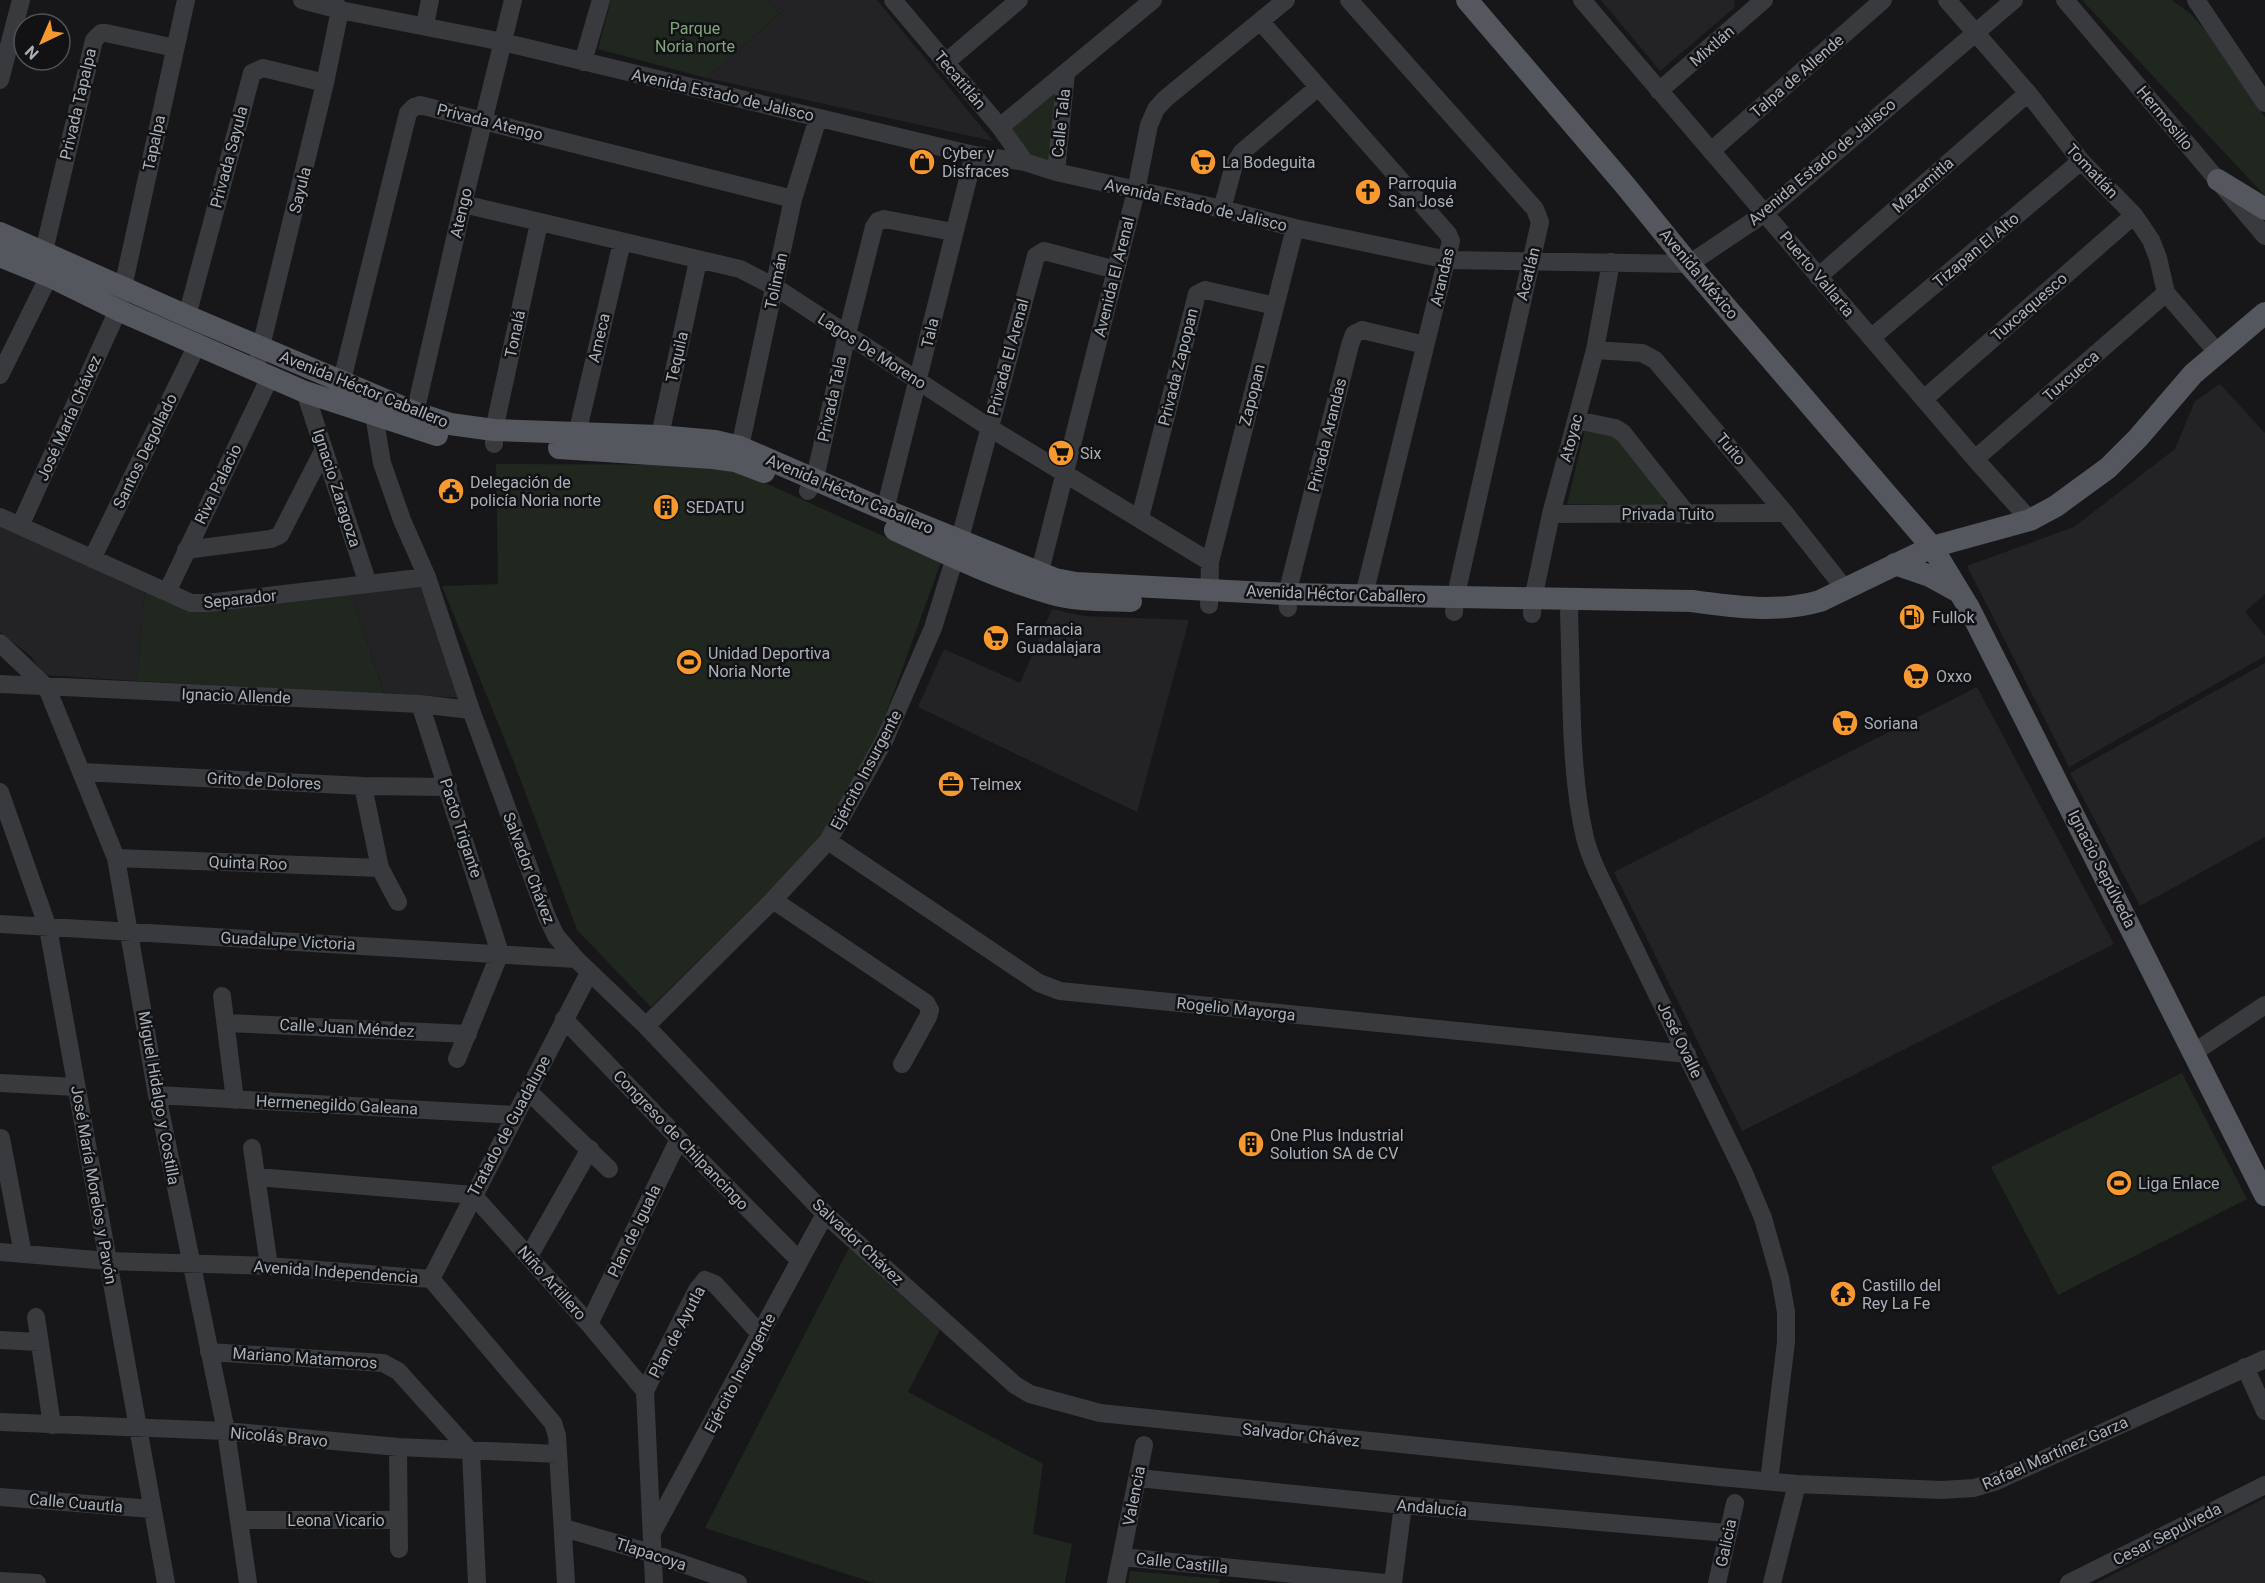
<svg xmlns="http://www.w3.org/2000/svg" width="2265" height="1583" font-family="Roboto,sans-serif">
	<rect width="100%" height="100%" fill="#171719"/>
	<path fill="#232326" d="M 768,0 L 877,0 L 993,141 L 706,78 L 790,5 L 779,14 Z
		M 1601,0 L 1734,0 L 1735,1 L 1734,8 L 1660,71 Z
		M 2220,384 L 2265,433 L 2265,594 L 2245,612 L 2265,636 L 2265,656 L 2069,767 L 1967,566 L 2074,527 L 2175,449 L 2195,401 Z
		M 0,522 L 145,588 L 137,681 L 44,675 L 31,656 L 0,632 Z
		M 418,580 L 463,698 L 384,693 L 349,587 Z
		M 1052,609 L 1084,616 L 1189,620 L 1137,812 L 918,707 L 944,649 L 1020,683 Z
		M 2265,663 L 2265,837 L 2140,906 L 2070,773 Z
		M 1977,687 L 2114,944 L 1742,1131 L 1614,872 Z
		M 2265,1498 L 2265,1583 L 2096,1583 Z"/>
	<path fill="#1f271f" d="M 611,0 L 768,0 L 779,14 L 706,78 L 598,49 Z
		M 2082,0 L 2172,0 L 2192,15 L 2211,37 L 2265,117 L 2265,196 Z
		M 1059,86 L 1050,161 L 1025,153 L 1008,129 Z
		M 1585,430 L 1613,434 L 1659,490 L 1666,505 L 1567,504 Z
		M 496,464 L 725,465 L 941,562 L 877,738 L 828,833 L 651,1007 L 577,930 L 513,760 L 442,586 L 498,584 Z
		M 349,587 L 384,694 L 137,681 L 145,588 L 189,608 Z
		M 2182,1073 L 2247,1199 L 2058,1295 L 1991,1167 Z
		M 849,1248 L 940,1330 L 908,1392 L 1043,1464 L 1033,1534 L 1072,1544 L 1065,1583 L 874,1583 L 705,1528 Z
		M 1130,1571 L 1220,1579 L 1219,1583 L 1128,1583 Z"/>
	<g fill="none" stroke-linecap="round" stroke-linejoin="round">
		<path stroke="#383a3e" stroke-width="18" d="M 302,0 L 340,10 L 503,42 L 974,155 L 1025,162 L 1056,172 L 1222,209 L 1295,228 L 1448,260 L 1689,264 L 1765,213 L 2014,0
			M 893,0 L 1000,127 L 1025,162
			M 1349,0 L 1535,209 L 1540,222 L 1455,599 L 1454,612
			M 1582,0 L 1975,459 L 2030,520
			M 1947,0 L 2028,93 L 2081,161 L 2134,215 L 2151,240 L 2158,258 L 2166,293 L 2217,352
			M 2065,0 L 2265,236
			M 2196,0 L 2265,103
			M 1261,22 L 1448,234 L 1451,241 L 1364,595
			M 425,25 L 430,0
			M 583,62 L 601,0
			M 945,63 L 1019,0
			M 0,80 L 21,0
			M 1659,91 L 1764,0
			M 1000,127 L 1153,0
			M 1711,151 L 1883,0
			M 1056,172 L 1066,73
			M 463,204 L 740,269 L 775,287 L 990,428 L 1210,562
			M 1222,209 L 1234,165 L 1242,152 L 1317,88
			M 44,251 L 94,40 L 101,33 L 106,33 L 175,48
			M 1818,277 L 2028,93
			M 187,316 L 252,73 L 263,68 L 325,83
			M 1871,338 L 2081,161
			M 1595,350 L 1642,353 L 1655,360 L 1785,513 L 1845,589
			M 258,359 L 325,83 L 340,10 L 334,2
			M 0,375 L 49,276
			M 305,392 L 368,584
			M 339,392 L 408,113 L 414,107 L 420,105 L 793,199
			M 1924,399 L 2134,215
			M 376,404 L 374,415 L 382,463 L 402,520 L 427,577 L 471,710 L 547,917 L 556,936 L 576,959 L 646,1026 L 825,1214 L 1015,1385 L 1030,1394 L 1100,1413 L 1720,1477 L 1797,1484 L 1942,1490 L 1974,1488 L 1994,1482 L 2265,1359
			M 1576,420 L 1615,428 L 1623,433 L 1688,515
			M 412,426 L 463,204 L 513,0
			M 577,434 L 622,242
			M 494,444 L 494,430 L 539,223
			M 740,447 L 793,199 L 818,118
			M 657,449 L 698,261
			M 1975,459 L 2166,293
			M 808,491 L 815,478 L 847,334 L 874,227 L 878,221 L 884,219 L 953,232
			M 885,510 L 974,155
			M 1551,514 L 1785,513
			M 0,517 L 191,603 L 207,603 L 427,577
			M 1140,518 L 1197,294 L 1205,290 L 1275,306
			M 20,526 L 118,310 L 186,0
			M 186,550 L 271,539 L 280,535 L 324,449
			M 92,559 L 198,343
			M 1039,575 L 1136,191 L 1149,125 L 1156,109 L 1165,99 L 1286,0
			M 167,592 L 270,377
			M 1571,598 L 1569,614 C 1572,685 1569,770 1585,838 C 1588,850 1593,862 1598,873 L 1744,1173 L 1763,1218 L 1780,1278 L 1786,1312 L 1786,1342 L 1769,1481
			M 1209,605 L 1210,562 L 1295,228
			M 1288,608 L 1287,594 L 1350,345 L 1354,334 L 1362,330 L 1425,345
			M 1532,614 L 1533,599 L 1551,514 L 1595,350 L 1611,262
			M 0,643 L 47,688 L 116,858 L 157,1095 L 226,1431 L 248,1583
			M 0,684 L 420,704 L 471,710
			M 420,704 L 500,953 L 457,1059
			M 82,772 L 363,786 L 448,787
			M 363,786 L 380,868 L 398,902
			M 0,792 L 48,928 L 166,1583
			M 828,841 L 1039,983 L 1060,991 L 1687,1054
			M 116,858 L 380,868
			M 773,900 L 926,1003 L 930,1010 L 928,1017 L 902,1064
			M 0,924 L 576,959
			M 222,996 L 235,1100
			M 564,1019 L 679,1139 L 799,1260
			M 227,1023 L 468,1034
			M 646,1026 L 773,900 L 828,841 L 884,741 L 933,628 L 955,557 L 1036,256 L 1044,251 L 1116,270
			M 2193,1053 L 2265,1005
			M 0,1083 L 76,1087
			M 528,1091 L 609,1169
			M 157,1095 L 516,1115
			M 1,1138 L 23,1254
			M 252,1148 L 269,1266
			M 257,1177 L 473,1195 L 589,1324 L 645,1391 L 654,1583
			M 0,1252 L 108,1261 L 269,1266 L 431,1279 L 553,1423 L 557,1436 L 566,1583
			M 529,1256 L 590,1149
			M 431,1279 L 589,973
			M 36,1317 L 52,1425
			M 589,1324 L 679,1139
			M 0,1340 L 39,1342
			M 209,1352 L 383,1363 L 398,1371 L 471,1452 L 477,1583
			M 2245,1367 L 2265,1411
			M 645,1391 L 697,1290 L 705,1280 L 715,1284 L 761,1335
			M 0,1422 L 226,1431 L 398,1447 L 558,1454
			M 398,1447 L 399,1549
			M 1138,1478 L 1403,1505 L 1727,1533
			M 0,1497 L 152,1509
			M 239,1520 L 397,1520
			M 564,1528 L 654,1554 L 738,1583
			M 653,1531 L 825,1214
			M 1122,1557 L 1385,1583
			M 0,1581 L 37,1583
			M 1116,1583 L 1144,1445
			M 1393,1583 L 1403,1505
			M 1717,1583 L 1735,1503
			M 1772,1583 L 1797,1484
			M 2069,1583 L 2265,1485"/>
		<path stroke="#54575d" stroke-width="22" d="M 1467,0 L 1624,184 L 1689,264 L 1932,547 L 1969,608 L 2265,1195
			M 2218,180 L 2265,209
			M 0,233 L 187,316 L 416,413 L 450,424 L 494,430 L 659,436 L 715,441 L 740,447 L 885,510 L 1055,579 L 1076,583 L 1287,594 L 1692,601 C 1734,607 1779,613 1820,601 L 1932,547 L 2030,520 L 2056,506 L 2108,468 L 2138,438 L 2193,374 L 2265,313
			M 0,256 L 49,276 L 118,310 L 305,392 L 437,435
			M 559,448 L 713,458 L 735,461 L 764,472
			M 895,530 C 945,553 996,578 1049,593 C 1075,601 1104,600 1131,601
			M 1895,564 L 1930,576 L 1959,592"/>
	</g>
	<defs>
		<symbol id="shop-disc" viewBox="-11 -11 22 22"><circle r="9.5" fill="#f89930" stroke="#121214"/><path d="M-5-2.5h2.3a2.7 3.5 0 0 1 5.4 0H5L5.5 6h-11ZM-1.5-2.5h3a1.5 2.3 0 0 0-3 0Z" fill="#111"/></symbol>
		<symbol id="supermarket-disc" viewBox="-11 -11 22 22"><circle r="9.5" fill="#f89930" stroke="#121214"/><path d="M-6-5.5h2.5l.6 2H6L4.5 2H-2.5L-4.4-4H-6ZM-1.5 3.2a1.3 1.3 0 1 0 .1 0ZM3 3.2a1.3 1.3 0 1 0 .1 0Z" fill="#111"/></symbol>
		<symbol id="church-disc" viewBox="-11 -11 22 22"><circle r="9.5" fill="#f89930" stroke="#121214"/><path d="M-1.2-6h2.4v3.5h3.3v2.4h-3.3V6h-2.4V-.1h-3.3v-2.4h3.3Z" fill="#111"/></symbol>
		<symbol id="civic-disc" viewBox="-11 -11 22 22"><circle r="9.5" fill="#f89930" stroke="#121214"/><path d="M-.6-6.5H3V-4.5H.6V-3L4-1V1h2V6H-6V1h2V-1L-.6-3ZM-1.2 2.5V6h2.4V2.5Z" fill="#111"/></symbol>
		<symbol id="building-disc" viewBox="-11 -11 22 22"><circle r="9.5" fill="#f89930" stroke="#121214"/><path d="M-4-6H4V6H1V3H-1V6H-4ZM-2.5-4.3h1.7v1.8h-1.7ZM.8-4.3h1.7v1.8H.8ZM-2.5-1h1.7V.8h-1.7ZM.8-1h1.7V.8H.8Z" fill="#111"/></symbol>
		<symbol id="fuel-disc" viewBox="-11 -11 22 22"><circle r="9.5" fill="#f89930" stroke="#121214"/><path d="M-5.5-6h7V0h2V4h1.3V-2.5L3-4.5l.8-.8L6-3V5H2.5V1h-1V6h-7ZM-4.2-4.7v3.2H.2V-4.7Z" fill="#111"/></symbol>
		<symbol id="stadium-disc" viewBox="-11 -11 22 22"><circle r="9.5" fill="#f89930" stroke="#121214"/><path d="M0-5a6.5 5 0 1 0 0 10a6.5 5 0 1 0 0-10ZM-3.5-1.8h7v3.6h-7Z" fill="#111"/></symbol>
		<symbol id="office-disc" viewBox="-11 -11 22 22"><circle r="9.5" fill="#f89930" stroke="#121214"/><path d="M-6-3h4V-5.5h4V-3h4V5H-6ZM-1-4.5V-3h2v-1.5ZM-6 0V1H6V0Z" fill="#111"/></symbol>
		<symbol id="temple-disc" viewBox="-11 -11 22 22"><circle r="9.5" fill="#f89930" stroke="#121214"/><path d="M0-6L5-2H3V0L6.5 2.5H4V6H1.5V3h-3V6H-4V2.5H-6.5L-3 0V-2H-5Z" fill="#111"/></symbol>
	</defs>
	<g fill-rule="evenodd">
		<use href="#shop-disc" x="907" y="147" width="30" height="30"/>
		<use href="#supermarket-disc" x="1188" y="147" width="30" height="30"/>
		<use href="#church-disc" x="1353" y="177" width="30" height="30"/>
		<use href="#supermarket-disc" x="1046" y="438" width="30" height="30"/>
		<use href="#civic-disc" x="436" y="476" width="30" height="30"/>
		<use href="#building-disc" x="651" y="492" width="30" height="30"/>
		<use href="#fuel-disc" x="1897" y="602" width="30" height="30"/>
		<use href="#supermarket-disc" x="981" y="623" width="30" height="30"/>
		<use href="#stadium-disc" x="674" y="647" width="30" height="30"/>
		<use href="#supermarket-disc" x="1901" y="661" width="30" height="30"/>
		<use href="#supermarket-disc" x="1830" y="708" width="30" height="30"/>
		<use href="#office-disc" x="936" y="769" width="30" height="30"/>
		<use href="#building-disc" x="1236" y="1129" width="30" height="30"/>
		<use href="#stadium-disc" x="2104" y="1168" width="30" height="30"/>
		<use href="#temple-disc" x="1828" y="1279" width="30" height="30"/>
	</g>
	<g text-anchor="middle" dominant-baseline="central" stroke-width="5" stroke-linejoin="round" paint-order="stroke">
		<g font-size="16" fill="#82a57f" stroke="#121214">
			<text x="695" y="28">Parque<tspan x="695" dy="18">Noria norte</tspan></text>
		</g>
		<g font-size="16" fill="#a9b0b9" stroke="#121214">
			<text transform="translate(1712 46) rotate(-41)">Mixtlán</text>
			<text transform="translate(1797 76) rotate(-41)">Talpa de Allende</text>
			<text transform="translate(960 80) rotate(50)">Tecatitlán</text>
			<text transform="translate(723 95) rotate(13)">Avenida Estado de Jalisco</text>
			<text transform="translate(78 104) rotate(-77)">Privada Tapalpa</text>
			<text transform="translate(2165 118) rotate(50)">Hermosillo</text>
			<text transform="translate(490 122) rotate(14)">Privada Atengo</text>
			<text transform="translate(1061 123) rotate(-84)">Calle Tala</text>
			<text transform="translate(154 143) rotate(-78)">Tapalpa</text>
			<text transform="translate(229 157) rotate(-75)">Privada Sayula</text>
			<text transform="translate(1822 162) rotate(-40)">Avenida Estado de Jalisco</text>
			<text transform="translate(2092 171) rotate(47)">Tomatlán</text>
			<text transform="translate(1923 185) rotate(-41)">Mazamitla</text>
			<text transform="translate(300 190) rotate(-76)">Sayula</text>
			<text transform="translate(1196 205) rotate(13)">Avenida Estado de Jalisco</text>
			<text transform="translate(461 213) rotate(-77)">Atengo</text>
			<text transform="translate(1976 250) rotate(-40)">Tizapan El Alto</text>
			<text transform="translate(1528 274) rotate(-76)">Acatlán</text>
			<text transform="translate(1699 274) rotate(50)">Avenida México</text>
			<text transform="translate(1817 274) rotate(50)">Puerto Vallarta</text>
			<text transform="translate(1114 277) rotate(-76)">Avenida El Arenal</text>
			<text transform="translate(1442 277) rotate(-77)">Arandas</text>
			<text transform="translate(776 281) rotate(-78)">Tolimán</text>
			<text transform="translate(2029 307) rotate(-41)">Tuxcaquesco</text>
			<text transform="translate(930 333) rotate(-77)">Tala</text>
			<text transform="translate(515 334) rotate(-78)">Tonalá</text>
			<text transform="translate(599 338) rotate(-77)">Ameca</text>
			<text transform="translate(872 351) rotate(33)">Lagos De Moreno</text>
			<text transform="translate(677 357) rotate(-77)">Tequila</text>
			<text transform="translate(1008 357) rotate(-75)">Privada El Arenal</text>
			<text transform="translate(1178 367) rotate(-76)">Privada Zapopan</text>
			<text transform="translate(2071 376) rotate(-41)">Tuxcueca</text>
			<text transform="translate(364 389) rotate(22)">Avenida Héctor Caballero</text>
			<text transform="translate(1252 395) rotate(-76)">Zapopan</text>
			<text transform="translate(832 399) rotate(-78)">Privada Tala</text>
			<text transform="translate(69 418) rotate(-66)">José María Chávez</text>
			<text transform="translate(1327 435) rotate(-76)">Privada Arandas</text>
			<text transform="translate(1571 438) rotate(-75)">Atoyac</text>
			<text transform="translate(1731 449) rotate(50)">Tuito</text>
			<text transform="translate(145 451) rotate(-64)">Santos Degollado</text>
			<text transform="translate(218 484) rotate(-64)">Riva Palacio</text>
			<text transform="translate(337 488) rotate(72)">Ignacio Zaragoza</text>
			<text transform="translate(850 494) rotate(23)">Avenida Héctor Caballero</text>
			<text x="1668" y="514">Privada Tuito</text>
			<text transform="translate(1336 594) rotate(2)">Avenida Héctor Caballero</text>
			<text transform="translate(240 599) rotate(-6)">Separador</text>
			<text transform="translate(236 696) rotate(2)">Ignacio Allende</text>
			<text transform="translate(866 770) rotate(-62)">Ejército Insurgente</text>
			<text transform="translate(264 781) rotate(3)">Grito de Dolores</text>
			<text transform="translate(461 828) rotate(72)">Pacto Trigante</text>
			<text transform="translate(248 863) rotate(2)">Quinta Roo</text>
			<text transform="translate(529 868) rotate(69)">Salvador Chávez</text>
			<text transform="translate(2102 869) rotate(63)">Ignacio Sepúlveda</text>
			<text transform="translate(288 941) rotate(3)">Guadalupe Victoria</text>
			<text transform="translate(1236 1009) rotate(6)">Rogelio Mayorga</text>
			<text transform="translate(347 1028) rotate(3)">Calle Juan Méndez</text>
			<text transform="translate(1680 1040) rotate(64)">José Ovalle</text>
			<text transform="translate(159 1098) rotate(80)">Miguel Hidalgo y Costilla</text>
			<text transform="translate(337 1105) rotate(3)">Hermenegildo Galeana</text>
			<text transform="translate(509 1126) rotate(-62)">Tratado de Guadalupe</text>
			<text transform="translate(681 1140) rotate(46)">Congreso de Chilpancingo</text>
			<text transform="translate(94 1185) rotate(80)">José María Morelos y Pavón</text>
			<text transform="translate(634 1231) rotate(-64)">Plan de Iguala</text>
			<text transform="translate(858 1242) rotate(43)">Salvador Chávez</text>
			<text transform="translate(336 1272) rotate(4)">Avenida Independencia</text>
			<text transform="translate(552 1283) rotate(48)">Niño Artillero</text>
			<text transform="translate(677 1332) rotate(-62)">Plan de Ayutla</text>
			<text transform="translate(305 1358) rotate(4)">Mariano Matamoros</text>
			<text transform="translate(740 1373) rotate(-62)">Ejército Insurgente</text>
			<text transform="translate(1301 1435) rotate(6)">Salvador Chávez</text>
			<text transform="translate(279 1437) rotate(5)">Nicolás Bravo</text>
			<text transform="translate(2055 1453) rotate(-24)">Rafael Martínez Garza</text>
			<text transform="translate(1134 1496) rotate(-79)">Valencia</text>
			<text transform="translate(76 1503) rotate(5)">Calle Cuautla</text>
			<text transform="translate(1432 1508) rotate(5)">Andalucía</text>
			<text x="336" y="1520">Leona Vicario</text>
			<text transform="translate(2167 1534) rotate(-27)">Cesar Sepulveda</text>
			<text transform="translate(1726 1543) rotate(-78)">Galicia</text>
			<text transform="translate(651 1554) rotate(18)">Tlapacoya</text>
			<text transform="translate(1182 1563) rotate(6)">Calle Castilla</text>
		</g>
		<g font-size="16" fill="#a9b0b9" stroke="#121214" text-anchor="start">
			<text x="942" y="153">Cyber y<tspan x="942" dy="18">Disfraces</tspan></text>
			<text x="1222" y="162">La Bodeguita</text>
			<text x="1388" y="183">Parroquia<tspan x="1388" dy="18">San José</tspan></text>
			<text x="1080" y="453">Six</text>
			<text x="470" y="482">Delegación de<tspan x="470" dy="18">policía Noria norte</tspan></text>
			<text x="686" y="507">SEDATU</text>
			<text x="1932" y="617">Fullok</text>
			<text x="1016" y="629">Farmacia<tspan x="1016" dy="18">Guadalajara</tspan></text>
			<text x="708" y="653">Unidad Deportiva<tspan x="708" dy="18">Noria Norte</tspan></text>
			<text x="1936" y="676">Oxxo</text>
			<text x="1864" y="723">Soriana</text>
			<text x="970" y="784">Telmex</text>
			<text x="1270" y="1135">One Plus Industrial<tspan x="1270" dy="18">Solution SA de CV</tspan></text>
			<text x="2138" y="1183">Liga Enlace</text>
			<text x="1862" y="1285">Castillo del<tspan x="1862" dy="18">Rey La Fe</tspan></text>
		</g>
	</g>
	<g transform="translate(42 42) rotate(224)"><circle r="28" fill="#121214" stroke="#4e5156" stroke-width="1.5"/>
	<path d="M0-4.5L10 22L0 15L-10 22Z" fill="#f89930"/>
	<text y="-9" font-size="16" font-weight="bold" text-anchor="middle" fill="#a9b0b9">N</text>
	</g>
</svg>
